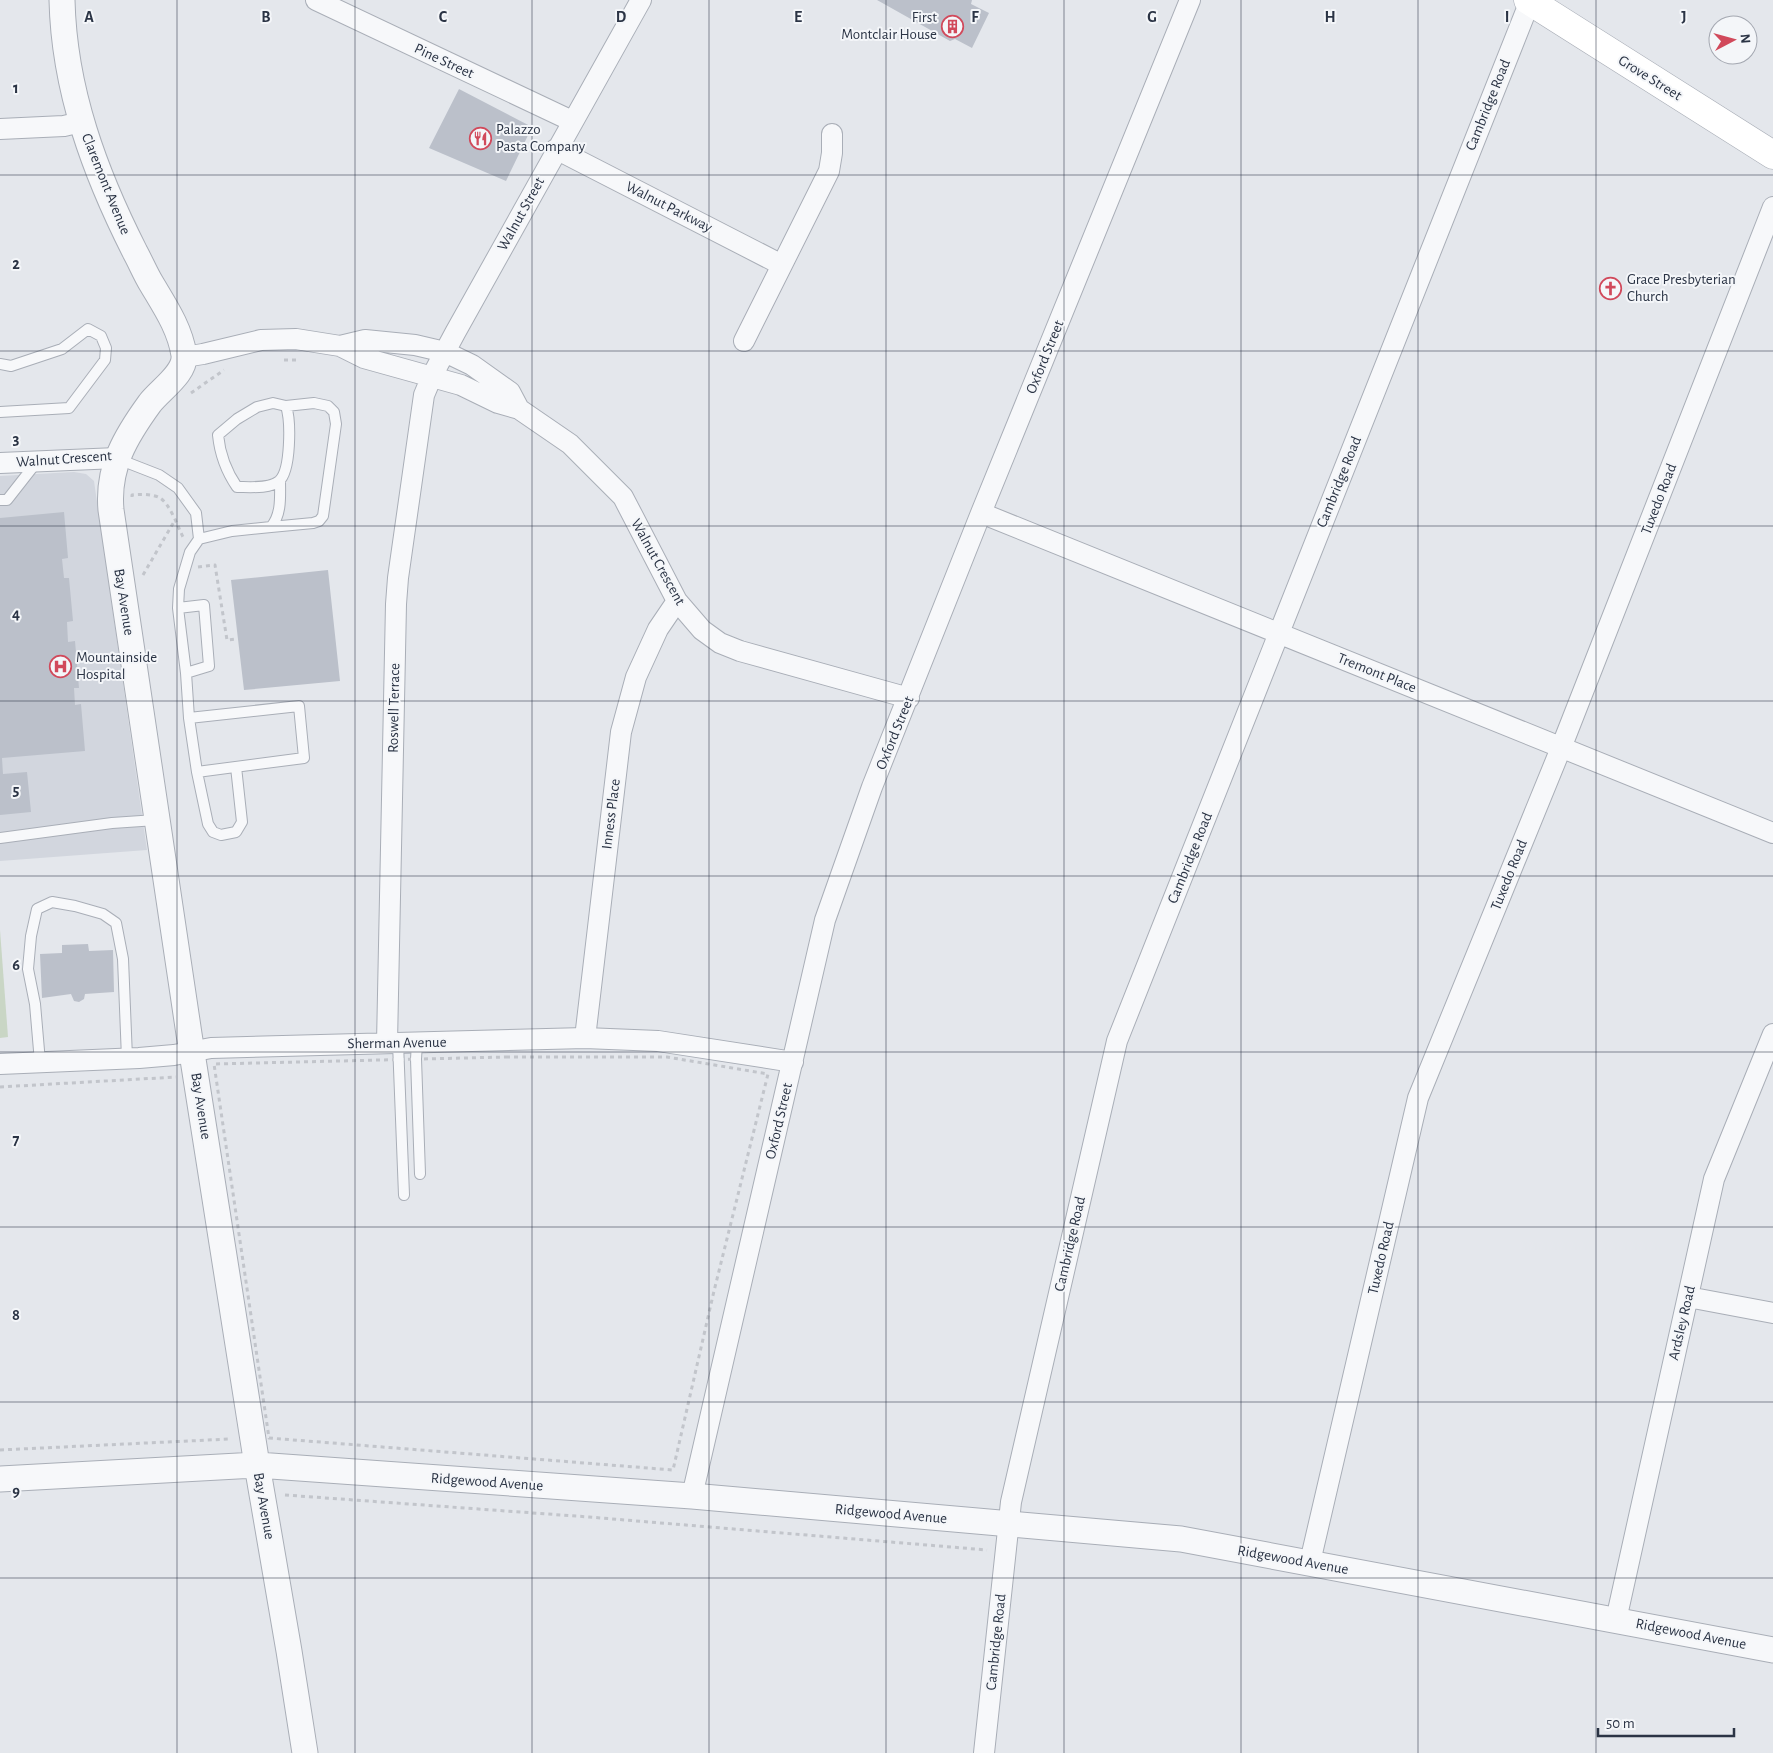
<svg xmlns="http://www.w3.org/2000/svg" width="1773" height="1753" font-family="'Alegreya Sans',sans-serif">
	<rect width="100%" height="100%" fill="#e4e7ec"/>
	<path fill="#d2d6de" d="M 74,472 L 86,474 L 94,481 L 147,850 L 0,861 L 0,476 Z"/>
	<path fill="#c9d6c5" d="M 0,930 L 8,1037 L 0,1038 Z"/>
	<path fill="#bbc0ca" d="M 877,0 L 972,0 L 971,4 L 989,13 L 972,48 L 955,39 L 950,41 Z
		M 459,89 L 532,127 L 506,181 L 429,148 Z
		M 64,512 L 68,558 L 62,559 L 64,578 L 69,578 L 73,621 L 67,622 L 68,642 L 75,641 L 79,688 L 74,688 L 75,705 L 81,704 L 85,751 L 2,758 L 3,774 L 27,772 L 31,812 L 0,815 L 0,518 Z
		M 328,570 L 340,681 L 244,690 L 231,580 Z
		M 88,944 L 89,951 L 113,950 L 114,992 L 85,994 L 84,999 L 79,1002 L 74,1001 L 71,994 L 42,998 L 40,954 L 62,953 L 62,945 Z"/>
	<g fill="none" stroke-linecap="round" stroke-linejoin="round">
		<defs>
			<path id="service" d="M 0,364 L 11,366 L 62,349 L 88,329 L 101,336 L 106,348 L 105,360 L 69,408 L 0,412
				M 118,459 L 159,475 L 178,488 L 196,513 L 199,539 L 190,552 L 179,589 L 178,608 L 186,673 L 189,718 L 197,772 L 208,824 L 213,832 L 221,835 L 236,832 L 242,822 L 236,767
				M 0,500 L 7,500 L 36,463
				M 271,527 L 313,523 L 319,521 L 323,516 L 336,424 L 334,412 L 328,406 L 314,403 L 286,406 L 273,403 L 257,407 L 237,419 L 218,435 C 220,455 226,471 237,487 C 249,487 270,489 279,481 C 291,471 291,421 286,406
				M 199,539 L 232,531 L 271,527 C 282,514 280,496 280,480
				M 178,608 L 204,605 L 209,666 L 186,673
				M 189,718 L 299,706 L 304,758 L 197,772
				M 0,838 L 112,823 L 156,820
				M 398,1043 L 404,1195
				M 417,1043 L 416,1059 L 420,1174
				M 40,1062 L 35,1004 L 28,969 L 31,936 L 37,909 L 52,902 L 75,906 L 103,914 L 116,923 L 123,959 L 127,1058"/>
			<path id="minor" d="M 316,0 L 572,121
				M 0,129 L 64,126 L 81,122
				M 556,149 L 782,265
				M 744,341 L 829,171 L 832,153 L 832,134
				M 340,346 L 365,340 L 415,345 L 445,352 L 472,365 L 510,392 L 519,409
				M 184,357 L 203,354 L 261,340 L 296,339 L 340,346 L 364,358 L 461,385 L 498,403 L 519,409 L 570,444 L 623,497 L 677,601 L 702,630 L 720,643 L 740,651 L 909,698
				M 0,463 L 117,458
				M 981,513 L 1773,833
				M 585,1038 L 621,732 L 636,677 L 658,629 L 677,601
				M 387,1043 L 396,604 L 398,578 L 424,395 L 432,376 L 455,333 L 641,0
				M 0,1064 L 139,1058 L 174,1055 L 211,1048 L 585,1038 L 658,1041 L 793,1062
				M 1688,1297 L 1773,1313
				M 692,1496 L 825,920 L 872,787 L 981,513 L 1190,0
				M 1310,1562 L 1418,1098 L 1561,748 L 1773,207
				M 1616,1620 L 1714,1179 L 1773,1034
				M 984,1753 L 1011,1502 L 1117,1041 L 1530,1"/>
			<path id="tertiary" d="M 62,0 C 64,90 95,173 135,252 C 141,263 145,273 151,283 C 164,305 180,328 184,355 C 186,373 161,389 150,403 C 126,436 107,467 111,510 L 189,1034 L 257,1465 L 289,1651 L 305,1753
				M 0,1479 L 257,1465 L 692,1496 L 1181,1539 L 1773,1650"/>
			<path id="secondary" d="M 1528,0 L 1773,155"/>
		</defs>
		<use href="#service" stroke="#a9aeb7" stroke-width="12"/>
		<use href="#minor" stroke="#a9aeb7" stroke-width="22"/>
		<use href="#tertiary" stroke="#a9aeb7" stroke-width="27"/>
		<use href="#secondary" stroke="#a9aeb7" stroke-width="29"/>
		<path stroke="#c2c5cb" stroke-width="3" stroke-dasharray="4 4" stroke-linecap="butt" d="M 284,360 L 300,360
			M 191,393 L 224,370
			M 132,497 L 132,495 C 140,494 153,494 160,498 C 170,504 178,527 183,537
			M 198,567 L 215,565 L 227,640 L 237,639
			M 143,575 L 175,520
			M 506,1057 L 667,1057 L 768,1074 L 714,1291 L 673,1470 L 269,1438 L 214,1064 Z
			M 0,1087 L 176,1077
			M 0,1450 L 230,1439 L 230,1438
			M 285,1495 L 589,1517 L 987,1550"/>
		<use href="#service" stroke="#f7f8fa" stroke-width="10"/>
		<use href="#minor" stroke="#f7f8fa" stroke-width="20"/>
		<use href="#tertiary" stroke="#f7f8fa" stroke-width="25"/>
		<use href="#secondary" stroke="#fff" stroke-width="28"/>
	</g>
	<path fill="none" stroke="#2b3445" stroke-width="1" stroke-opacity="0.55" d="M 177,0 L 177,1753M 355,0 L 355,1753M 532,0 L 532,1753M 709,0 L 709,1753M 886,0 L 886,1753M 1064,0 L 1064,1753M 1241,0 L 1241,1753M 1418,0 L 1418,1753M 1596,0 L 1596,1753M 0,175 L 1773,175M 0,351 L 1773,351M 0,526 L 1773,526M 0,701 L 1773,701M 0,876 L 1773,876M 0,1052 L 1773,1052M 0,1227 L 1773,1227M 0,1402 L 1773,1402M 0,1578 L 1773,1578"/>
	<defs>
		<symbol id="building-ring" viewBox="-11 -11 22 22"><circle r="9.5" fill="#f4f6f9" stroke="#d1495b" stroke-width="1.5"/><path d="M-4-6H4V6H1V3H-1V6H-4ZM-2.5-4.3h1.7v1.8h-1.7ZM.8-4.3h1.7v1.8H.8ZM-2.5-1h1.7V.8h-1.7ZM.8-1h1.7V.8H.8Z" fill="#d1495b"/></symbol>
		<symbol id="restaurant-ring" viewBox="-11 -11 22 22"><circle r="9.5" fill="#f4f6f9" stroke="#d1495b" stroke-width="1.5"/><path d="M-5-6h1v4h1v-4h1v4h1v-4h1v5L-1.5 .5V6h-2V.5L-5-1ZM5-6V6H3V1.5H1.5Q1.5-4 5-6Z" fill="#d1495b"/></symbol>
		<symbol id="church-ring" viewBox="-11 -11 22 22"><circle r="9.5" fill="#f4f6f9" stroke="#d1495b" stroke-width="1.5"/><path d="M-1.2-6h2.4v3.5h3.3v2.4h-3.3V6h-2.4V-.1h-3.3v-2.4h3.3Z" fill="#d1495b"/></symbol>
		<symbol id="hospital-ring" viewBox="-11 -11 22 22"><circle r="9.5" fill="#f4f6f9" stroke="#d1495b" stroke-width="1.5"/><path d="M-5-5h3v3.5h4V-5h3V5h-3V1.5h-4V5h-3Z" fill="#d1495b"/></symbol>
	</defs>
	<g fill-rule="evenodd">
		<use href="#building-ring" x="940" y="14" width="25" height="25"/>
		<use href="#restaurant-ring" x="468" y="126" width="25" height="25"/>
		<use href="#church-ring" x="1598" y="276" width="25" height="25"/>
		<use href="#hospital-ring" x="48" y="654" width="25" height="25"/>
	</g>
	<g text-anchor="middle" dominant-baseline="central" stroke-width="4" stroke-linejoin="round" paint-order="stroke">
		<g font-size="15" fill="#2b3445" stroke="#f4f6f9" text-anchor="start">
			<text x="937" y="17" text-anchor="end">First<tspan x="937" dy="17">Montclair House</tspan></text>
			<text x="496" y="129">Palazzo<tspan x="496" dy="17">Pasta Company</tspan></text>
			<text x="1627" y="279">Grace Presbyterian<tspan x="1627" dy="17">Church</tspan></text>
			<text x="76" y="657">Mountainside<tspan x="76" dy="17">Hospital</tspan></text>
		</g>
		<g font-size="15" fill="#2b3445" stroke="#f4f6f9">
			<text transform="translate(444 61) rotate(25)">Pine Street</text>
			<text transform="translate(1650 78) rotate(32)">Grove Street</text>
			<text transform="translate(1488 105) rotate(-68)">Cambridge Road</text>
			<text transform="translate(106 184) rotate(68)">Claremont Avenue</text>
			<text transform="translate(669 207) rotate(27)">Walnut Parkway</text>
			<text transform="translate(521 214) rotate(-61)">Walnut Street</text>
			<text transform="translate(1045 357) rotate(-68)">Oxford Street</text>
			<text transform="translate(64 459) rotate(-4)">Walnut Crescent</text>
			<text transform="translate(1339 482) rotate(-68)">Cambridge Road</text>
			<text transform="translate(1659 499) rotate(-69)">Tuxedo Road</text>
			<text transform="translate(658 562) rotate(61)">Walnut Crescent</text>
			<text transform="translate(124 602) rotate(81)">Bay Avenue</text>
			<text transform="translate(1377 673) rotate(22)">Tremont Place</text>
			<text transform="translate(394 708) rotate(-89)">Roswell Terrace</text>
			<text transform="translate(895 733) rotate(-68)">Oxford Street</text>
			<text transform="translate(611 814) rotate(-83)">Inness Place</text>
			<text transform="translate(1190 858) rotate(-68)">Cambridge Road</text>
			<text transform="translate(1509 875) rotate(-68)">Tuxedo Road</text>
			<text transform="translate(397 1043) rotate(-1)">Sherman Avenue</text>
			<text transform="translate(201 1106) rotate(81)">Bay Avenue</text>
			<text transform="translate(779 1121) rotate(-77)">Oxford Street</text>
			<text transform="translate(1070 1244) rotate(-77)">Cambridge Road</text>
			<text transform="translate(1381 1258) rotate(-77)">Tuxedo Road</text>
			<text transform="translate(1682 1323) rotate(-77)">Ardsley Road</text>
			<text transform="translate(487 1482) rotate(4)">Ridgewood Avenue</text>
			<text transform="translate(264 1506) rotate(80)">Bay Avenue</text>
			<text transform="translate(891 1514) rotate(5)">Ridgewood Avenue</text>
			<text transform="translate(1293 1560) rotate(10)">Ridgewood Avenue</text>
			<text transform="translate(1691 1634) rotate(11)">Ridgewood Avenue</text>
			<text transform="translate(996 1642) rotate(-84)">Cambridge Road</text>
		</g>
	</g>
	<g font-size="16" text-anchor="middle" font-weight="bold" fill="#2b3445" stroke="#f4f6f9" stroke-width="4" stroke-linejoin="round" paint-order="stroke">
		<text x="89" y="22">A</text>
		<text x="266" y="22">B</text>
		<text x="443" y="22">C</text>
		<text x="621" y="22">D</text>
		<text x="798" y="22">E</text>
		<text x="975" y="22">F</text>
		<text x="1152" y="22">G</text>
		<text x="1330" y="22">H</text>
		<text x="1507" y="22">I</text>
		<text x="1684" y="22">J</text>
		<text x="16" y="93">1</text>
		<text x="16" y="269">2</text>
		<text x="16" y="444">3</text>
		<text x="16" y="619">4</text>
		<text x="16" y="795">5</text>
		<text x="16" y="970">6</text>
		<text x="16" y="1145">7</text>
		<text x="16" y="1320">8</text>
		<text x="16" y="1496">9</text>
	</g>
	<g transform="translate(1733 40) rotate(84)"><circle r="24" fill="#f4f6f9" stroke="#a4a8b1"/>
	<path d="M0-4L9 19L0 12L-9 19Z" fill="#d1495b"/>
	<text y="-8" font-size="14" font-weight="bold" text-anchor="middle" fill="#2b3445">N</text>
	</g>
	<path d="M1598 1728v8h136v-8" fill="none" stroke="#2b3445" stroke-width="2.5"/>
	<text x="1606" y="1728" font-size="15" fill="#2b3445" stroke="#f4f6f9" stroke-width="4" paint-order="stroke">50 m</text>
</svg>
